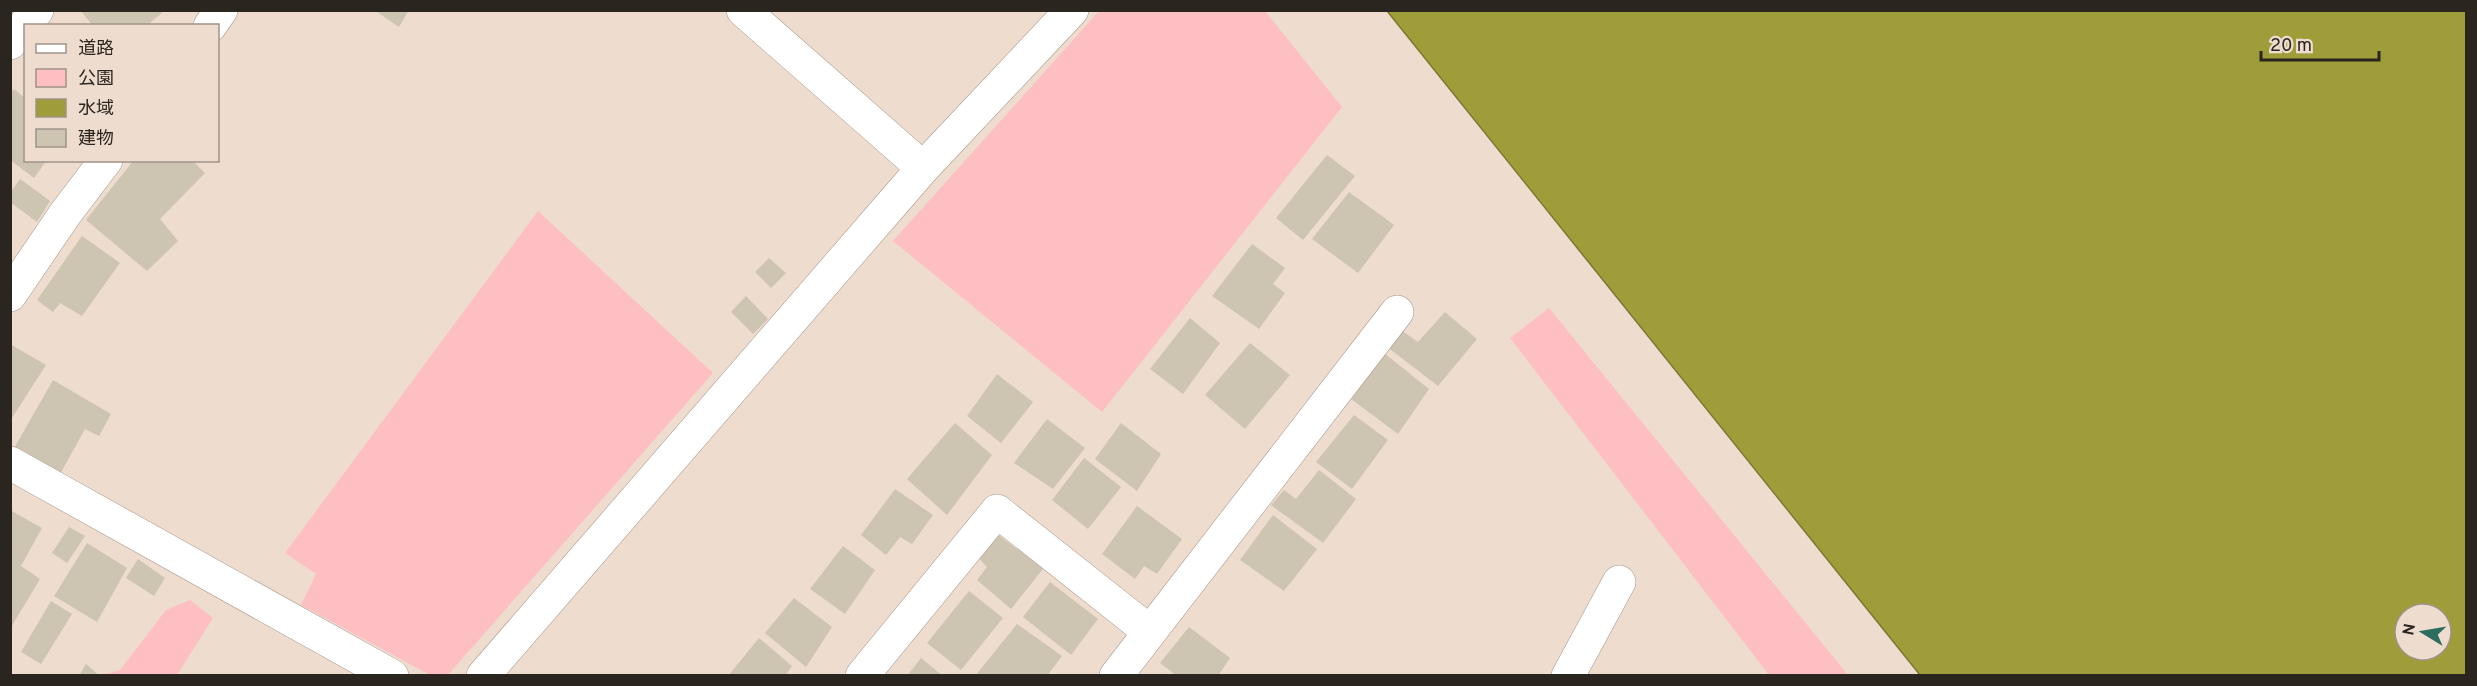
<svg xmlns="http://www.w3.org/2000/svg" width="2477" height="686" font-family="Overpass,'Noto Sans JP',sans-serif">
	<rect width="100%" height="100%" fill="#eedcce"/>
	<path fill="#febfc2" d="M 1100,10 L 1265,11 L 1342,107 L 1102,412 L 893,241 Z
		M 538,211 L 713,373 L 448,675 L 430,675 L 301,605 L 316,574 L 285,553 Z
		M 1549,308 L 1848,675 L 1769,675 L 1510,338 Z
		M 190,600 L 213,618 L 177,675 L 103,675 L 120,670 L 166,610 Z"/>
	<path fill="#9f9c3a" stroke="#7c7832" stroke-width="1.5" fill-rule="evenodd" d="M 1387,11 L 2466,11 L 2466,675 L 1920,675 ZM 2405,614 L 2441,614 L 2441,650 L 2405,650 Z"/>
	<path fill="#cec4b2" d="M 80,10 L 160,10 L 162,13 L 146,26 L 93,26 Z
		M 374,10 L 409,10 L 399,27 Z
		M 14,89 L 26,99 L 26,160 L 47,160 L 34,178 L 10,160 L 10,93 Z
		M 1327,155 L 1355,176 L 1303,240 L 1276,218 Z
		M 134,160 L 192,160 L 205,173 L 160,219 L 178,241 L 147,271 L 86,220 Z
		M 20,179 L 50,201 L 37,222 L 10,202 L 10,193 Z
		M 1349,192 L 1394,225 L 1358,273 L 1312,239 Z
		M 82,236 L 120,263 L 82,316 L 60,303 L 53,312 L 37,300 Z
		M 1252,244 L 1285,268 L 1273,284 L 1285,293 L 1259,329 L 1212,296 Z
		M 769,258 L 786,273 L 771,288 L 755,272 Z
		M 746,296 L 768,319 L 753,334 L 731,312 Z
		M 1445,312 L 1477,339 L 1438,386 L 1382,343 L 1394,325 L 1418,342 Z
		M 1190,318 L 1220,343 L 1183,394 L 1150,369 Z
		M 1250,343 L 1290,375 L 1245,429 L 1205,395 Z
		M 10,344 L 46,365 L 10,421 Z
		M 1384,353 L 1429,389 L 1398,434 L 1351,399 Z
		M 997,374 L 1033,402 L 1001,443 L 967,416 Z
		M 53,380 L 111,414 L 99,436 L 85,429 L 59,476 L 13,450 Z
		M 1354,415 L 1388,440 L 1352,489 L 1316,462 Z
		M 1047,419 L 1085,448 L 1053,489 L 1014,463 Z
		M 955,423 L 992,455 L 947,515 L 907,479 Z
		M 1121,423 L 1161,454 L 1137,491 L 1095,459 Z
		M 1084,458 L 1121,487 L 1088,529 L 1052,500 Z
		M 1319,470 L 1356,499 L 1323,543 L 1271,505 L 1284,490 L 1296,499 Z
		M 895,489 L 933,515 L 912,544 L 900,537 L 886,555 L 861,535 Z
		M 1137,506 L 1182,539 L 1157,574 L 1144,566 L 1135,579 L 1102,554 Z
		M 10,510 L 42,528 L 21,566 L 40,579 L 10,629 Z
		M 1273,515 L 1317,549 L 1284,591 L 1240,560 Z
		M 69,527 L 85,536 L 67,563 L 52,553 Z
		M 992,530 L 1043,569 L 1011,609 L 977,580 L 987,567 L 973,552 Z
		M 87,543 L 127,568 L 97,622 L 54,596 Z
		M 843,546 L 875,570 L 845,614 L 810,589 Z
		M 138,559 L 165,578 L 154,596 L 126,578 Z
		M 1050,582 L 1098,619 L 1071,655 L 1023,617 Z
		M 969,591 L 1003,618 L 961,670 L 927,643 Z
		M 794,598 L 832,627 L 806,667 L 765,633 Z
		M 51,601 L 72,614 L 41,664 L 21,652 Z
		M 1017,624 L 1062,656 L 1047,676 L 975,676 Z
		M 1189,627 L 1230,658 L 1218,676 L 1177,676 L 1160,663 Z
		M 759,638 L 792,666 L 785,676 L 728,676 Z
		M 921,658 L 943,676 L 907,676 Z
		M 86,664 L 100,676 L 79,676 Z"/>
	<g fill="none" stroke-linecap="round" stroke-linejoin="round">
		<defs>
			<path id="minor" d="M 743,10 L 923,168
				M 210,26 L 221,10
				M 10,295 L 65,214 L 106,160
				M 10,463 L 392,676
				M 483,676 L 923,168 L 1072,10
				M 862,676 L 997,511 L 1150,632
				M 1116,676 L 1397,312
				M 1568,676 L 1619,582"/>
			<path id="tertiary" d="M 10,43 L 37,10"/>
		</defs>
		<use href="#minor" stroke="#a69689" stroke-width="34"/>
		<use href="#tertiary" stroke="#a69689" stroke-width="34"/>
		<use href="#minor" stroke="#fff" stroke-width="33"/>
		<use href="#tertiary" stroke="#fff" stroke-width="33"/>
	</g>
	<rect width="2477" height="686" fill="none" stroke="#2b251f" stroke-width="24"/>
	<rect x="24" y="24" width="195" height="138" fill="#eedcce" stroke="#a09388" stroke-width="1.5"/>
	<rect x="36" y="44" width="30" height="9" fill="#ffffff" stroke="#a09388" stroke-width="1.5"/>
	<text x="78" y="54" font-size="18" fill="#2b251f">道路</text>
	<rect x="36" y="69" width="30" height="18" fill="#febfc2" stroke="#a09388" stroke-width="1.5"/>
	<text x="78" y="84" font-size="18" fill="#2b251f">公園</text>
	<rect x="36" y="99" width="30" height="18" fill="#9f9c3a" stroke="#a09388" stroke-width="1.5"/>
	<text x="78" y="114" font-size="18" fill="#2b251f">水域</text>
	<rect x="36" y="129" width="30" height="18" fill="#cec4b2" stroke="#a09388" stroke-width="1.5"/>
	<text x="78" y="144" font-size="18" fill="#2b251f">建物</text>
	<g transform="translate(2423 632) rotate(281)"><circle r="28" fill="#eedcce" stroke="#a09388" stroke-width="1.5"/>
	<path d="M0-4.5L10 22L0 15L-10 22Z" fill="#2b6e5f"/>
	<text y="-9" font-size="16" font-weight="bold" text-anchor="middle" fill="#2b251f">N</text>
	</g>
	<path d="M2261 51v9h118v-9" fill="none" stroke="#2b251f" stroke-width="3"/>
	<text x="2270" y="51" font-size="18" fill="#2b251f" stroke="#eedcce" stroke-width="4.5" paint-order="stroke">20 m</text>
</svg>
